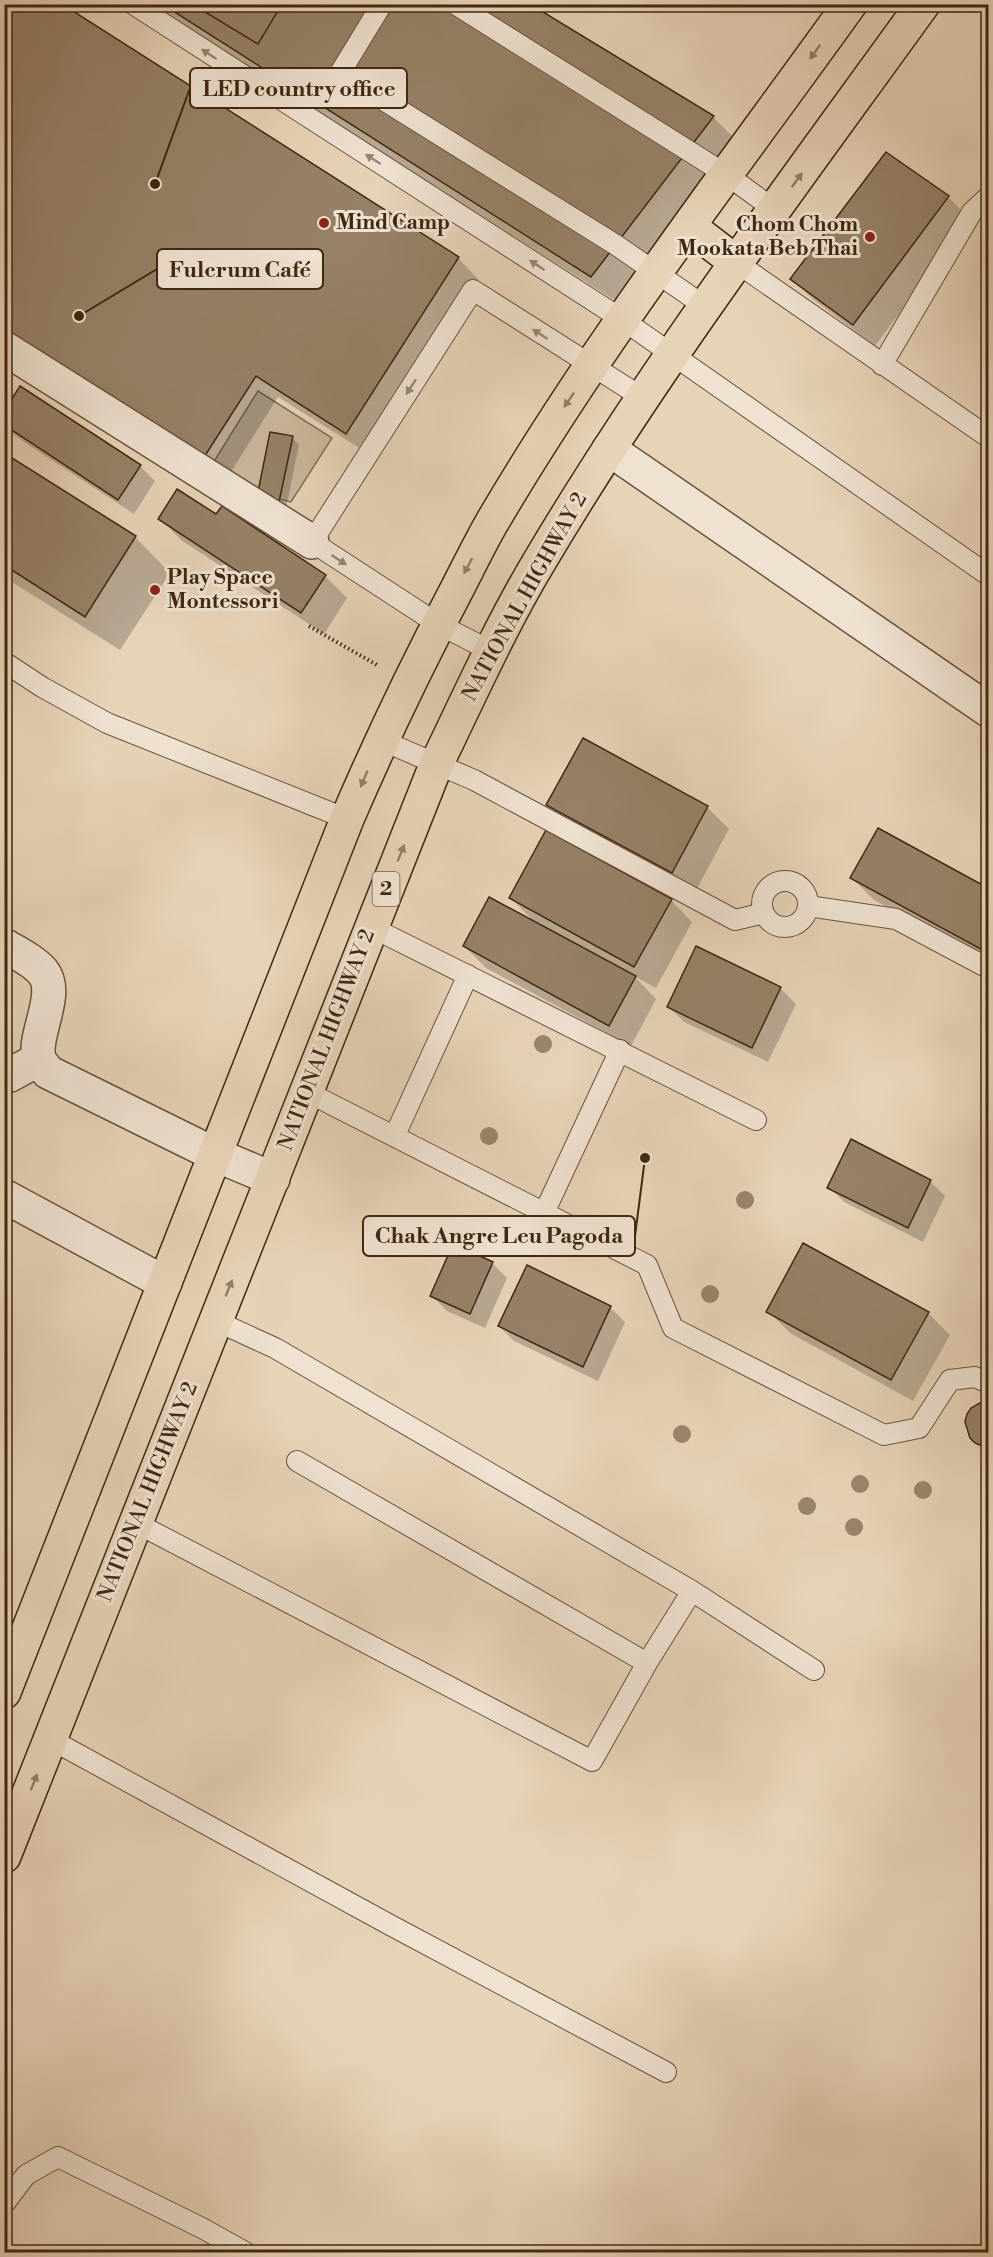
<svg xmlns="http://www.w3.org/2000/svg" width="993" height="2257" font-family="'Libre Bodoni',serif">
	<rect width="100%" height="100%" fill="#e7d3b8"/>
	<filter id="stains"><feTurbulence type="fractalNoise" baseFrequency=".00333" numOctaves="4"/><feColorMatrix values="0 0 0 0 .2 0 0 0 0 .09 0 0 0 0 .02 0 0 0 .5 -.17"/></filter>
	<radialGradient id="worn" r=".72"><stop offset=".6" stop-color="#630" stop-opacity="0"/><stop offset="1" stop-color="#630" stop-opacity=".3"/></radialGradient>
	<path fill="#cab69c" stroke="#846f56" stroke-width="1.5" d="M 258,391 L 332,438 L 291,502 L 252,493 L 211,466 Z"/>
	<path fill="#0003" d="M 148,4 L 534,4 L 532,8 L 713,117 L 740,144 L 619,303 Z
		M 948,197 L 970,219 L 875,346 L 814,300 L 792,279 Z
		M 458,258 L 479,280 L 369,454 L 278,397 L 224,483 L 4,344 Z
		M 4,425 L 140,466 L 155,481 L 134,514 L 15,436 Z
		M 292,437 L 299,445 L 286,508 L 266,504 Z
		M 4,455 L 135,537 L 170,573 L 120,650 L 4,577 Z
		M 222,508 L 325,576 L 347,598 L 324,634 L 181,540 L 160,518 L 217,516 Z
		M 548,805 L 707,807 L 729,829 L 694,894 L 570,826 Z
		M 878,830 L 988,890 L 988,962 L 874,900 L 852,878 Z
		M 511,898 L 671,900 L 692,922 L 656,988 L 634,976 L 656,999 L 631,1046 L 486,968 L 464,946 L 535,923 Z
		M 697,948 L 780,988 L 796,1004 L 768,1062 L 684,1022 L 669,1007 Z
		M 930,1181 L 945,1196 L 923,1242 L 844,1202 L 829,1187 Z
		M 492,1263 L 507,1278 L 485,1328 L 447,1311 L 432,1296 Z
		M 610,1307 L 625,1322 L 598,1381 L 514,1341 L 499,1326 Z
		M 768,1311 L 928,1313 L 950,1335 L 913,1401 L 790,1333 Z
		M 988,1402 L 988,1455 L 976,1442 L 972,1409 L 978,1404 Z"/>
	<path fill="#968168" stroke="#3f2811" stroke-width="1.5" d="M 4,4 L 62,4 L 459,257 L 346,434 L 256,376 L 201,462 L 4,337 Z
		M 162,4 L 530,4 L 714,116 L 591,277 Z
		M 192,4 L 282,4 L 258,44 Z
		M 886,152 L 949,196 L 853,325 L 790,279 Z
		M 20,386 L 141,465 L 118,500 L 4,425 L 4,411 Z
		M 270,432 L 293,436 L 279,502 L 257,497 Z
		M 4,453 L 136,536 L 85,617 L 4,565 Z
		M 177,489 L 216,514 L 222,506 L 326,575 L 301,613 L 158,519 Z
		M 583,738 L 708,806 L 672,873 L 546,805 Z
		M 878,828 L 988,888 L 988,953 L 850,878 Z
		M 546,830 L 672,899 L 634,967 L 509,898 Z
		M 489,897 L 636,976 L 609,1026 L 463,946 Z
		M 696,946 L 781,987 L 752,1048 L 667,1007 Z
		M 851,1139 L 931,1180 L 908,1228 L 827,1188 Z
		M 803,1243 L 929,1312 L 891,1380 L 766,1312 Z
		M 453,1244 L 493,1262 L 470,1314 L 430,1296 Z
		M 527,1265 L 611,1306 L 583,1367 L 498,1326 Z
		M 985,1400 L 988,1400 L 988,1448 L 975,1443 L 970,1438 L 965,1422 L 967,1414 L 971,1408 Z"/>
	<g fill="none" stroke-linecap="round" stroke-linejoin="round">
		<defs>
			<path id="lane" d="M 133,4 L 623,320 L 988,575
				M 382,4 L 340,73 L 616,245 L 706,307
				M 455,4 L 727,175 L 775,210
				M 737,263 L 988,437
				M 882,365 L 972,212 L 988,197
				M 491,651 L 438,624 L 312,542 L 473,290 L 643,398
				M 4,662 L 42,687 L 107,723 L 347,819
				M 381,740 L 474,780 L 735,920 L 764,913
				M762 904a23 23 0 1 1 46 0a23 23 0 1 1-46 0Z
				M 808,906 L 896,919 L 988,968
				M 371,927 L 756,1120
				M 307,1092 L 647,1265 L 673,1328 L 884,1435 L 919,1428 L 950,1380 L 975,1377 L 988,1383
				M 395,1135 L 468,975
				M 544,1213 L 620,1050
				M 216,1321 L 275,1348 L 692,1591
				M 297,1461 L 647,1663
				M 136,1523 L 592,1761 L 647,1663 L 692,1591 L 814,1670
				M 50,1739 L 392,1926 L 666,2072
				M 4,2204 L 26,2175 L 58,2157 L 202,2228 L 245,2252"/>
			<path id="street" d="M 4,348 L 312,542
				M 609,449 L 988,710
				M 4,945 C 17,953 34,961 43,972 C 61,995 30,1039 40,1061 C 42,1064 46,1069 48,1072 L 216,1155 L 273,1179
				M 4,1076 L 10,1075 L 39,1059
				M 4,1196 L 165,1283"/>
			<path id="primary" d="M 690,227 L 737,263
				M 4,1692 L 347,819 C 380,742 416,667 455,593 C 467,570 478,547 491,524 C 597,343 727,175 850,4
				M 4,1856 L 436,765 C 469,697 500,627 539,562 C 654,368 791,187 923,4"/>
		</defs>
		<use href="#lane" stroke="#69533b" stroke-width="22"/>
		<use href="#street" stroke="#69533b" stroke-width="36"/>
		<use href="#primary" stroke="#3f2811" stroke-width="36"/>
		<path stroke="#3f2811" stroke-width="4" stroke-dasharray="1.5 3" stroke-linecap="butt" d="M 309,626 L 377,665"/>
		<use href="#lane" stroke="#efe2d1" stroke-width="20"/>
		<use href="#street" stroke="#efe2d1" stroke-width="33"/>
		<use href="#primary" stroke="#e7d3b8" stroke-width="33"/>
	</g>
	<g fill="#9a846c">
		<circle cx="543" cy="1044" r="9"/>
		<circle cx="489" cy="1136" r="9"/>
		<circle cx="745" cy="1200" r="9"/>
		<circle cx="710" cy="1294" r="9"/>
		<circle cx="682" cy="1434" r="9"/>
		<circle cx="860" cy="1484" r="9"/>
		<circle cx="923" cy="1490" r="9"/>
		<circle cx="807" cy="1506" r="9"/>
		<circle cx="854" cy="1527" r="9"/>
	</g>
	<defs><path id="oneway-solid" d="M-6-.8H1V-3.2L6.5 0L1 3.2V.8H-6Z" transform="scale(1.5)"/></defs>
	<g fill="#937e64">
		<use href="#oneway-solid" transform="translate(815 52) rotate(126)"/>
		<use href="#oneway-solid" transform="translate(797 180) rotate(-54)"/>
		<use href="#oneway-solid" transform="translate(569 400) rotate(124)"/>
		<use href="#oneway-solid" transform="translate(468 566) rotate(118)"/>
		<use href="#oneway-solid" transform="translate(364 779) rotate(113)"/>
		<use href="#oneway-solid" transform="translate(401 853) rotate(-68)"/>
		<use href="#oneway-solid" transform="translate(229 1288) rotate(-68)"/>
		<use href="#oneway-solid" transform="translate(34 1782) rotate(-69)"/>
	</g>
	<g fill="#978571">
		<use href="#oneway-solid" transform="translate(209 54) rotate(-147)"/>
		<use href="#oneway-solid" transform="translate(373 159) rotate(-147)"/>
		<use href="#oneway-solid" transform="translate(537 265) rotate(-147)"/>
		<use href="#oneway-solid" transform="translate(540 334) rotate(-147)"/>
		<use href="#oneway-solid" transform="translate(411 387) rotate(123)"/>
		<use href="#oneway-solid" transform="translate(339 560) rotate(33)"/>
	</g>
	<g fill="#8f2418" stroke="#efe2d1" stroke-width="2">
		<circle cx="324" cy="223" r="6"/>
		<circle cx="870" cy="237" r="6"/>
		<circle cx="155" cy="590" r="6"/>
	</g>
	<g text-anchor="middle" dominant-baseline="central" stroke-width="6" stroke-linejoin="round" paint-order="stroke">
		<rect fill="#efe2d1" stroke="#74604b" stroke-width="1.5" x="372.5" y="872" width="27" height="34" rx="4.5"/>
		<g font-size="20" font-weight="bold" fill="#3f2811">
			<text x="386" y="889">2</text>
		</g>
		<g font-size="21" font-weight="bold" fill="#3f2811" stroke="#efe2d1" text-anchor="start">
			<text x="336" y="223">Mind Camp</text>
			<text x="858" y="225" text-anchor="end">Chom Chom<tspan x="858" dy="24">Mookata Beb Thai</tspan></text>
			<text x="167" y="578">Play Space<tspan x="167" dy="24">Montessori</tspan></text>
		</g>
		<g font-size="21" fill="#3f2811" stroke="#efe2d1">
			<text transform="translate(525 597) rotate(-61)">NATIONAL HIGHWAY 2</text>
			<text transform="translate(327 1040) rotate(-69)">NATIONAL HIGHWAY 2</text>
			<text transform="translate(148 1492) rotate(-68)">NATIONAL HIGHWAY 2</text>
		</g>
	</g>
	<path fill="none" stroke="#3f2811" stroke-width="2" d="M155 184L190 88M79 316L157 269M645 1158L635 1236"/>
	<g fill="#3f2811" stroke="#efe2d1" stroke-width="2">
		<circle cx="155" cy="184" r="6"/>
		<circle cx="79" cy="316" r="6"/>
		<circle cx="645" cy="1158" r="6"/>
	</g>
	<g fill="#efe2d1" stroke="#3f2811" stroke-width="2">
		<rect x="190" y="68" width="217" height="40" rx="6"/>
		<rect x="157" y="249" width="166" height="40" rx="6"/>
		<rect x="363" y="1216" width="272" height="40" rx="6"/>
	</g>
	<g font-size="22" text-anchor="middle" font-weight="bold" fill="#3f2811">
		<text x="299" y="96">LED country office</text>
		<text x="240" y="277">Fulcrum Café</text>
		<text x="499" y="1243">Chak Angre Leu Pagoda</text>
	</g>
	<rect width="993" height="2257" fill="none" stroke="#e7d3b8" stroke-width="24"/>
	<rect x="6" y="6" width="981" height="2245" fill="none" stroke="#3f2811" stroke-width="3"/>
	<rect x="12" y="12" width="969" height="2233" fill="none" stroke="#3f2811" stroke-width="1.5"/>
	<rect width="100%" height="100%" filter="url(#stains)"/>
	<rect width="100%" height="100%" fill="url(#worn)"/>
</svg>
